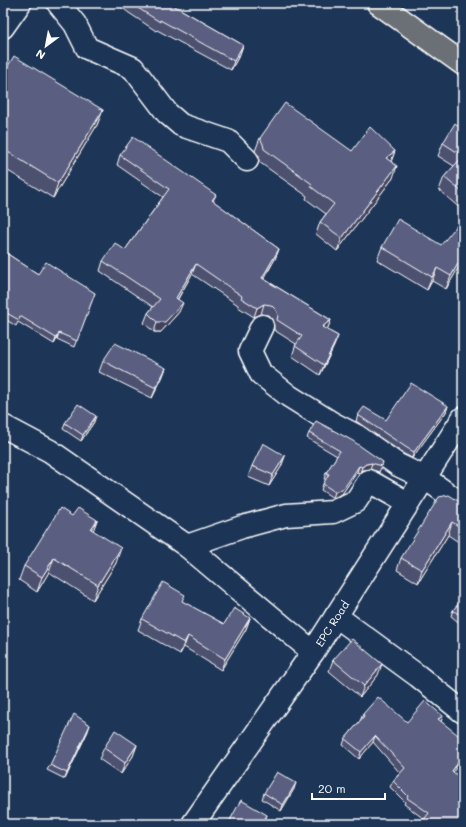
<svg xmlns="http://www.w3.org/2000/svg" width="466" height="827" font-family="Mali,sans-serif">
	<rect width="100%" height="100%" fill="#1d3557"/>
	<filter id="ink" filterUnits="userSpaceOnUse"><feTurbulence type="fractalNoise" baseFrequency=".025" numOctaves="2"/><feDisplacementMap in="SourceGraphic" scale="8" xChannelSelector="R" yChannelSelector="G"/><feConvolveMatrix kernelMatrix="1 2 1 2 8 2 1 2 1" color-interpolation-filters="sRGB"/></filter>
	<g filter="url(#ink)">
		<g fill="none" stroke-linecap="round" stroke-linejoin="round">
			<defs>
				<g id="street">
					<path d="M 58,3 L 75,24 L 87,48 L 133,68 L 167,113 L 181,125 L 228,141 L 247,160"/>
					<path d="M 3,27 L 20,3"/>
					<path d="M 262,326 L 250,351 L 261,374 L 289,396 L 332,423 L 357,436 L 398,465 L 425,478 L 463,505"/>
					<path d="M 3,426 L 50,451 L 187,546 L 313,652"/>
					<path d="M 187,546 L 242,527 L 286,515 L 333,512 L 356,501 L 369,481 L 408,503"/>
					<path d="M 336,616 L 418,676 L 463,712"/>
					<path id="s1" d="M 193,824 L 313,652 L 463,418"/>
				</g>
				<path id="primary" d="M 378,3 L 463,64"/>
			</defs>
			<use href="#street" stroke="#fff" stroke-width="25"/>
			<use href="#primary" stroke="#fff" stroke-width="25"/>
			<use href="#street" stroke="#1d3557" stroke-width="22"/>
			<use href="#primary" stroke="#6a7074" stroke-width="22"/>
		</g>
		<path fill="#4d5170" stroke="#fff" d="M 116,3 L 175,3 L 173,5 L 243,45 L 240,54 L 231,70 L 157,30 L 156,31 L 129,13 Z
			M 3,74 L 103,110 L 97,125 L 53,198 L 3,168 Z
			M 463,130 L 463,211 L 439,190 L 444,177 L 454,166 L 438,156 L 443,143 Z
			M 260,138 L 352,151 L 395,151 L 391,162 L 393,178 L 337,251 L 316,234 L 320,222 L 326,214 L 306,199 L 307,196 L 259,162 L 259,156 L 255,151 Z
			M 120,155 L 216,195 L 213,201 L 279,249 L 275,259 L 264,279 L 331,320 L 327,330 L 338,336 L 334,346 L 320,375 L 292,356 L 296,344 L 274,330 L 274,325 L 272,319 L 268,315 L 261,314 L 254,317 L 238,307 L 238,305 L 192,274 L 178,299 L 179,312 L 161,332 L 154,332 L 144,323 L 148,313 L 153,307 L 100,271 L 103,261 L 125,250 L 163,197 L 117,165 Z
			M 382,247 L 463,260 L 446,289 L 432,281 L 427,290 L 377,260 Z
			M 3,251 L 38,274 L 95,293 L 74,347 L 57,339 L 54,344 L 18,322 L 16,326 L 3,318 Z
			M 103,361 L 166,368 L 162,378 L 152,398 L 99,372 Z
			M 448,406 L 446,412 L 412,458 L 404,454 L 356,421 L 358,415 L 386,420 Z
			M 94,422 L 81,441 L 63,429 L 65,423 Z
			M 309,433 L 383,462 L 381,468 L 379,472 L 370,469 L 363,470 L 360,473 L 357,472 L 342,494 L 333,498 L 321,490 L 323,484 L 326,480 L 324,479 L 326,473 L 337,456 L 307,438 Z
			M 285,456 L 281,467 L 269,486 L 248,477 L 252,466 Z
			M 460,502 L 463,503 L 463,545 L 448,535 L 418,583 L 397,570 L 401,558 Z
			M 72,516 L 97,520 L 93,530 L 116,563 L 93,600 L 49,572 L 37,592 L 19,580 L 24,566 Z
			M 463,599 L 463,626 L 451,616 L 453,610 Z
			M 183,602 L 224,624 L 250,618 L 246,629 L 221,670 L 184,647 L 180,654 L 138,630 L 142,619 Z
			M 333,660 L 378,675 L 360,697 L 329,671 Z
			M 363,714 L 407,722 L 443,716 L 441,721 L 453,772 L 463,824 L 421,824 L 422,822 L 424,819 L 404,804 L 405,802 L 390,787 L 393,781 L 400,773 L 373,742 L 359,759 L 343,745 L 345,739 L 360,721 Z
			M 88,731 L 65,779 L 47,770 L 50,765 Z
			M 137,745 L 133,756 L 121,774 L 99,759 L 104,748 Z
			M 294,789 L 281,811 L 262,799 L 264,793 Z"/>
		<path fill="#3f425b" stroke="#fff" d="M 243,45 L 240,54 L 231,70 L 234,61 Z
			M 103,110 L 97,125 L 53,198 L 58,183 Z
			M 395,151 L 390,164 L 386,158 Z
			M 397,166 L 393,178 L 337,251 L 342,238 Z
			M 279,249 L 275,259 L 258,287 L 262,278 Z
			M 463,255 L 463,260 L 446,289 L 451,276 Z
			M 196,264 L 192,274 L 173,307 L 176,298 Z
			M 437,268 L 432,281 L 427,290 L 432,277 Z
			M 183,303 L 179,312 L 161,332 L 154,332 L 157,322 Z
			M 264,304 L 261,314 L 254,317 L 257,308 Z
			M 331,320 L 327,330 L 318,336 L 322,327 Z
			M 59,333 L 57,339 L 54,344 L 56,338 Z
			M 338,336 L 334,346 L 320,375 L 324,365 Z
			M 166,368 L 162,378 L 152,398 L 156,388 Z
			M 448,406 L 446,412 L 412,458 L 414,452 Z
			M 96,416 L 94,422 L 81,441 L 83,435 Z
			M 285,456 L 281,467 L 269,486 L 273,475 Z
			M 372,463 L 370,469 L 363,470 L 360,473 L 362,467 L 366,464 Z
			M 359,466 L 357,472 L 342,494 L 333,498 L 335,492 Z
			M 97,520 L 92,534 L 91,529 Z
			M 452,522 L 448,535 L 418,583 L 422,570 Z
			M 121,548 L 116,563 L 93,600 L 98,585 Z
			M 54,558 L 49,572 L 37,592 L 42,577 Z
			M 250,618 L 246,629 L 221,670 L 225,659 Z
			M 188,636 L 184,647 L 180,654 L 184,643 Z
			M 382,664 L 378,675 L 360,697 L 364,686 Z
			M 443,716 L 441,722 L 438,719 Z
			M 90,725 L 88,731 L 65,779 L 67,773 Z
			M 375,736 L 373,742 L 359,759 L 361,752 Z
			M 137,745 L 133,756 L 121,774 L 125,763 Z
			M 463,756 L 463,760 L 449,777 L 452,771 Z
			M 296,783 L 294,789 L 281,811 L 283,805 Z
			M 267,815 L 264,824 L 262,824 Z"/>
		<path fill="#5a5e82" stroke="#fff" d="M 130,3 L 172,3 L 171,4 L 243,45 L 234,61 L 160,20 L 160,22 Z
			M 14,56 L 103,110 L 58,183 L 3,149 L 3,74 Z
			M 285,103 L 352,151 L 370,127 L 395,151 L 386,158 L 397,166 L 342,238 L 320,222 L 334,204 L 310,186 L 312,184 L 264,149 L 263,144 L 260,138 Z
			M 455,123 L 463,130 L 463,193 L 444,177 L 463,156 L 443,143 Z
			M 133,137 L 216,195 L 212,200 L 279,249 L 262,278 L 331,320 L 322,327 L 338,336 L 324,365 L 295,346 L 302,336 L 277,320 L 278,315 L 276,310 L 271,305 L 264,304 L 257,308 L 241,298 L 242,296 L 196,264 L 176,298 L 183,303 L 165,322 L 157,322 L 148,313 L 160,299 L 103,261 L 115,243 L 125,250 L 169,189 L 120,155 Z
			M 463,218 L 463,255 L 451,276 L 437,268 L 432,277 L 382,247 L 398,219 L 441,245 Z
			M 3,251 L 38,274 L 46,262 L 95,293 L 77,341 L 59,333 L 56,338 L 20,316 L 19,320 L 3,311 Z
			M 115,343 L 166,368 L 156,388 L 103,361 Z
			M 411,383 L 448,406 L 414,452 L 407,448 L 358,415 L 364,407 L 386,420 Z
			M 78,404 L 96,416 L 83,435 L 65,423 Z
			M 316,421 L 353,441 L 383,462 L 381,466 L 372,463 L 366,464 L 362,467 L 359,466 L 344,488 L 335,492 L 323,484 L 329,474 L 326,473 L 340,451 L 309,433 Z
			M 263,443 L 285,456 L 273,475 L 252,466 Z
			M 449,495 L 460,502 L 463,503 L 463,529 L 452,522 L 422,570 L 401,558 L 439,497 Z
			M 60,508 L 72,516 L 78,508 L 97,520 L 91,529 L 121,548 L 98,585 L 54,558 L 42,577 L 24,566 Z
			M 163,582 L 185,595 L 182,601 L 224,624 L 234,608 L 250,618 L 225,659 L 188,636 L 184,643 L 142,619 Z
			M 463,599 L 463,618 L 453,610 Z
			M 352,639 L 382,664 L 364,686 L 333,660 Z
			M 378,697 L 407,722 L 425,701 L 443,716 L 438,719 L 463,739 L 463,756 L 452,771 L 463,780 L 463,824 L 424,824 L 422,822 L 429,813 L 407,798 L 408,796 L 393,781 L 405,768 L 375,736 L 361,752 L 345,739 L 364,716 L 363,714 Z
			M 74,714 L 90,725 L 67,773 L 50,765 Z
			M 115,730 L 137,745 L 125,763 L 104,748 Z
			M 277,772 L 296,783 L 283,805 L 264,793 Z
			M 241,800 L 267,815 L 262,824 L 229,824 L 229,822 Z"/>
	</g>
	<g text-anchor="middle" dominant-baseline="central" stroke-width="4" stroke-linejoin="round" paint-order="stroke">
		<g font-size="11" fill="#fff" stroke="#1d3557">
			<text stroke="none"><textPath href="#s1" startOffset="244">EPC Road</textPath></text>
		</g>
	</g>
	<rect width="466" height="827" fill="none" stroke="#1d3557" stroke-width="16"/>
	<rect x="8" y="8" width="450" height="811" fill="none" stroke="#fff" stroke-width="1.5" filter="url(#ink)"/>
	<g transform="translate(46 46) rotate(212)" stroke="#1d3557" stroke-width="3" paint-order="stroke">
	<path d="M0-3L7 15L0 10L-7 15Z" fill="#ffffff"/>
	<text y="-6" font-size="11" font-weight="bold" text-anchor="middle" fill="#ffffff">N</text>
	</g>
	<path d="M312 793v6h73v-6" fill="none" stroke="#ffffff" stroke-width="2"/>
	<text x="318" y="793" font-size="12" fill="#ffffff" stroke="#1d3557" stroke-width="3" paint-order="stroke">20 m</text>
</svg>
